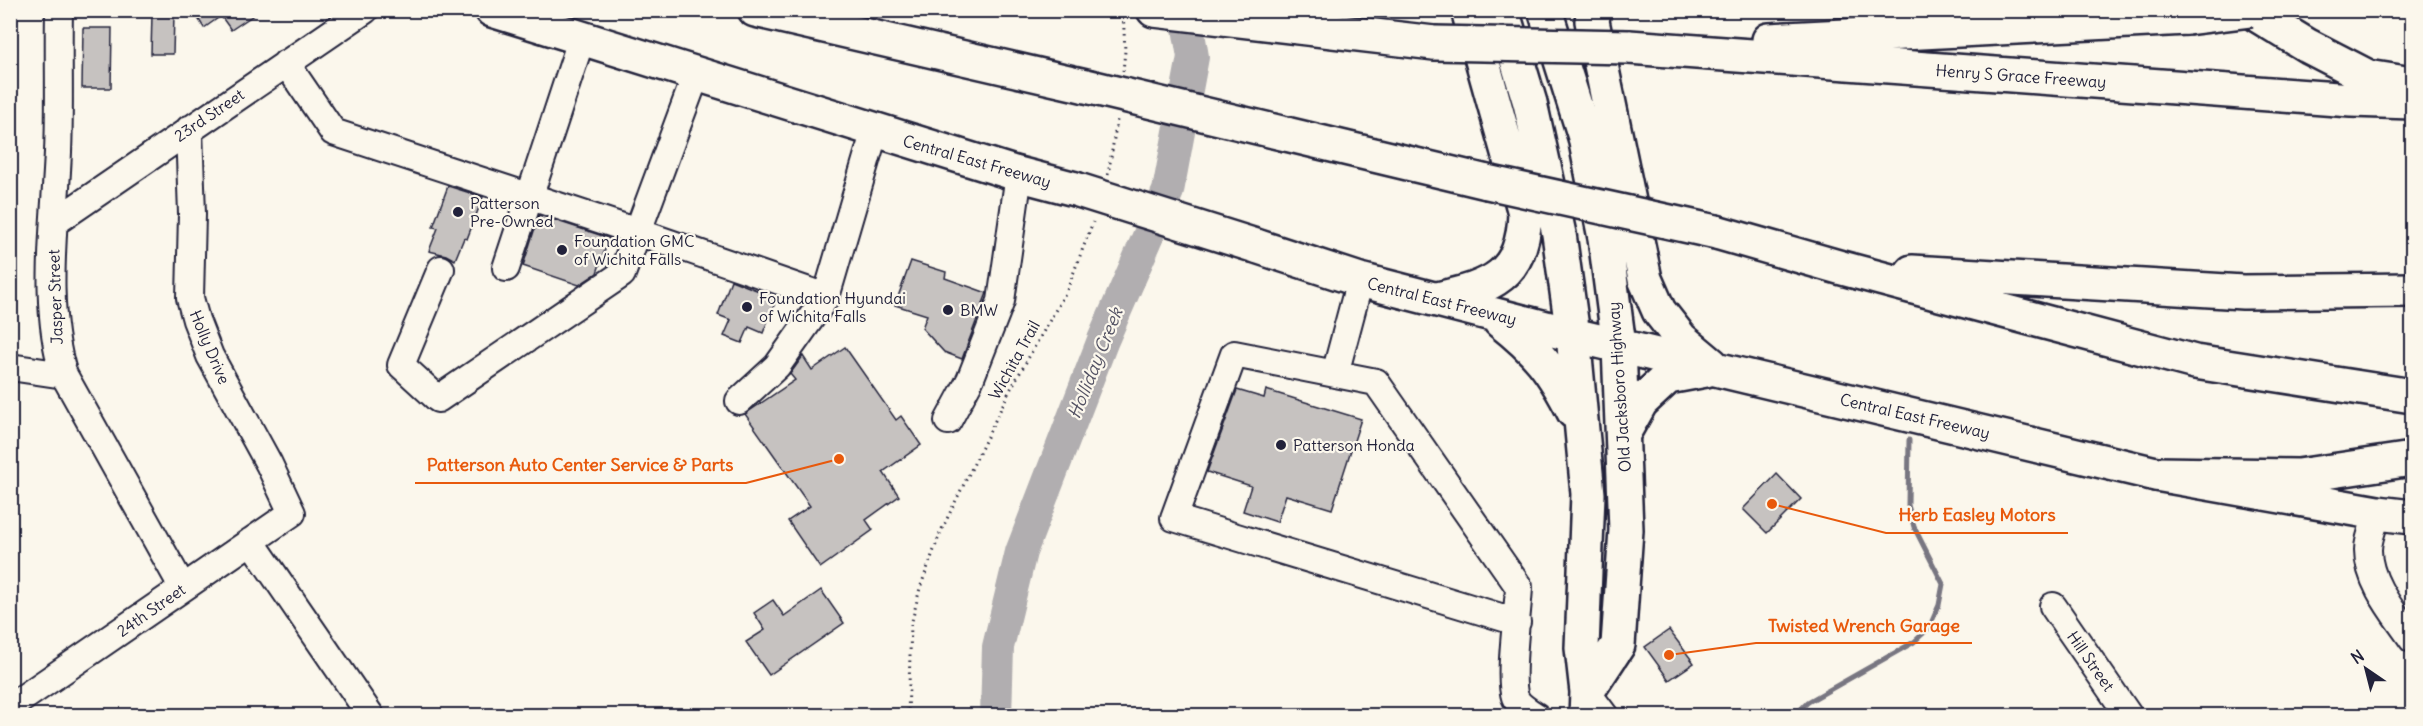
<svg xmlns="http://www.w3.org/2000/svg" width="2423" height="726" font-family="Delius,sans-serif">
	<rect width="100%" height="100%" fill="#fbf7ec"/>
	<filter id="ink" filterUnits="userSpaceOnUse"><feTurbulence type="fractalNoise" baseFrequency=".0167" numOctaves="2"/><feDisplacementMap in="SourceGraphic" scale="12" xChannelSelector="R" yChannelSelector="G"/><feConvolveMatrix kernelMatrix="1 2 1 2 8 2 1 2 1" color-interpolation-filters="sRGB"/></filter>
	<g filter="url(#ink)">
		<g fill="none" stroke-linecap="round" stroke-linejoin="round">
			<path stroke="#787681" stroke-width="5" d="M 1794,716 L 1808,702 L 1914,642 L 1929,628 L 1939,605 L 1943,584 L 1914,527 L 1908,505 L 1909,440"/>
			<path stroke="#b1aeb0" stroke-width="32" d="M 996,716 L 998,647 L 1021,552 L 1103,340 L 1168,191 L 1193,57 L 1185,10"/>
		</g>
		<path fill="#c6c2c0" stroke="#22223b" stroke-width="1.5" d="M 193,10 L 261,10 L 231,30 L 221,16 L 204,28 Z
			M 152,14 L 174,14 L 173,54 L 151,54 Z
			M 83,28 L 112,28 L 111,88 L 82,88 Z
			M 448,186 L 483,197 L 467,239 L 464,238 L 455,260 L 446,255 L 429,251 L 438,228 L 433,227 Z
			M 539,215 L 609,238 L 597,273 L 579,285 L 523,266 Z
			M 911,261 L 946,272 L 945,278 L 987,293 L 962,359 L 944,352 L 922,328 L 927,315 L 895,305 Z
			M 731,280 L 777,298 L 763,333 L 749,327 L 742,343 L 724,336 L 731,320 L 718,315 Z
			M 845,347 L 896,420 L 901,416 L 921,445 L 883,472 L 899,496 L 866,520 L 873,530 L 820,568 L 788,521 L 810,506 L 745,414 L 795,380 L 790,374 L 803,356 L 812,370 Z
			M 1237,390 L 1264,398 L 1266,390 L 1361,419 L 1332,509 L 1286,495 L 1277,522 L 1243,511 L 1251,486 L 1207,472 Z
			M 1777,474 L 1801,499 L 1767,533 L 1743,509 Z
			M 821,590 L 844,623 L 769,675 L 746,642 L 765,630 L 754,613 L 773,600 L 784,616 Z
			M 1669,630 L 1694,663 L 1669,680 L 1645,647 Z"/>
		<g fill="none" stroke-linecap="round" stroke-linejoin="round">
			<defs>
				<path id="minor" d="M 59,10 C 58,58 60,105 58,152 C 55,225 42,304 64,375 L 183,588
					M 286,63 L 333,132 L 638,232 L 826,297
					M 55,222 L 365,10
					M 506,268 L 581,40
					M 441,269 L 401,365 L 438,399 L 622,274 L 696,75
					M 10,367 L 64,375
					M 1335,374 L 1360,280
					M 739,401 L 777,366 L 826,297 L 875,130
					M 948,421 L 970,380 L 1001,301 L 1019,174
					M 2378,513 C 2374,525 2368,538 2368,550 C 2368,583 2395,614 2412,639
					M 251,541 L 371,716
					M 2053,606 L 2129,716
					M 1517,622 L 1174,518 L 1234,354 L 1376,382 L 1519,587 C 1518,612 1508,677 1515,697 C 1518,705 1528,711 1536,716
					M 1587,692 L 1605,716
					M 10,707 L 292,513 L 269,464 L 210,356 L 196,320 L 190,298 L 192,214 L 189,129"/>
				<path id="major" d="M 492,10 L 1014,173 L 1075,189
					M 1502,10 L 1530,103 L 1559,234 L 1573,335 L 1588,494 L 1582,648 L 1587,692 L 1586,716
					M 1545,10 L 1585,137 L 1605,238 L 1619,346 L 1626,530 L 1618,645 L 1587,692
					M 1594,10 L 1592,21 L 1645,279 L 1659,311 L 1681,339 L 1712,365
					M 1256,246 L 1360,280 L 1573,335 L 2156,474 L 2378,513 L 2412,517
					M 1437,299 C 1492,287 1523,276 1525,213 L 1468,10
					M 1500,321 C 1538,351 1552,369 1574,412
					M 1623,434 L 1641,402 L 1668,377 L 1706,370"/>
				<path id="highway" d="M 755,10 L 1086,86
					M 1154,10 L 1434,43
					M 2249,10 L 2308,46 L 2368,77 L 2412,84
					M 1769,40 L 2187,18
					M 1629,47 L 2351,100 L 2412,102
					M 1286,134 L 1487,182
					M 1716,232 L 1842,268 L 2195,362 L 2412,396
					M 1912,272 L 2243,292 L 2412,290
					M 2156,474 L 2298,476 L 2412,459"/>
			</defs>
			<use href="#minor" stroke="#22223b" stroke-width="30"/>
			<use href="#major" stroke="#22223b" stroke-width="38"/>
			<use href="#highway" stroke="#22223b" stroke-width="38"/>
			<path stroke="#22223b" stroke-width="3" stroke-dasharray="1.5 4.5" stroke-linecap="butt" d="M 1123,10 L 1125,51 L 1123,71
				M 1108,175 L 1117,120
				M 908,716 L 911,625 L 920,588 L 941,531 L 1009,392 L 1067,290 L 1093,222"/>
			<use href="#minor" stroke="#fbf7ec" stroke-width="26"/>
			<use href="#major" stroke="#fbf7ec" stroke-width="33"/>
			<use href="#highway" stroke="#fbf7ec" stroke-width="33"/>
			<defs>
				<path id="major-bridge" d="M 1075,189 L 1256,246"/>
				<path id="highway-bridge" d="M 2187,18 L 2251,10
					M 1434,43 L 1629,47
					M 1086,86 L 1286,134
					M 1487,182 L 1716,232"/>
			</defs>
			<use href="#major-bridge" stroke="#22223b" stroke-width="38" stroke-linecap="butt"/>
			<use href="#highway-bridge" stroke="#22223b" stroke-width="38" stroke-linecap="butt"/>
			<use href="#major-bridge" stroke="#fbf7ec" stroke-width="33"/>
			<use href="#highway-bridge" stroke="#fbf7ec" stroke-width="33"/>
		</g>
	</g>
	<g fill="#22223b" stroke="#fbf7ec" stroke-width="2">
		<circle cx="458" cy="212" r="6"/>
		<circle cx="562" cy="250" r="6"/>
		<circle cx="747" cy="307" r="6"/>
		<circle cx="948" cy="310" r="6"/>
		<circle cx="1281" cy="445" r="6"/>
	</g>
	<g text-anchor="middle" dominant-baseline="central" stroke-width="4.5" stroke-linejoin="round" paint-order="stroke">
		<g font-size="16" fill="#22223b" stroke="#fbf7ec">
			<text transform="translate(2021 76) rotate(4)">Henry S Grace Freeway</text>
			<text transform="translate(209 115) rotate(-34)">23rd Street</text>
			<text transform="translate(977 161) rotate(16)">Central East Freeway</text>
			<text transform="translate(55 297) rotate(-92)">Jasper Street</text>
			<text transform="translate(1442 301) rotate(14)">Central East Freeway</text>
			<text transform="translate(210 347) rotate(67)">Holly Drive</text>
			<text transform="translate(1014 360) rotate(-61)">Wichita Trail</text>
			<text transform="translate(1619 387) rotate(-94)">Old Jacksboro Highway</text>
			<text transform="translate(1915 416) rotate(13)">Central East Freeway</text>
			<text transform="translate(151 610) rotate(-35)">24th Street</text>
			<text transform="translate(2091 661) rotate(55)">Hill Street</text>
		</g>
		<g font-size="16" fill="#22223b" stroke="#fbf7ec" text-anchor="start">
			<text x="470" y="203">Patterson<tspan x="470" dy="18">Pre-Owned</tspan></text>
			<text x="574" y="241">Foundation GMC<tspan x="574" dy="18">of Wichita Falls</tspan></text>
			<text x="759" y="298">Foundation Hyundai<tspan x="759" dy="18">of Wichita Falls</tspan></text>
			<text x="960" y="310">BMW</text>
			<text x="1293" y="445">Patterson Honda</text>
		</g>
		<g font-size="18" font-style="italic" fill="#545364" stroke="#fbf7ec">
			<text transform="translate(1095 363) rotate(-68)">Holliday Creek</text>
		</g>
	</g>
	<path fill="none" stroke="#e8590c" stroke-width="2" d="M839 459L746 483H415M1772 504L1886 533H2068M1669 655L1756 643H1972"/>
	<g fill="#e8590c" stroke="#fbf7ec" stroke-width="2">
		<circle cx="839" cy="459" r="6"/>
		<circle cx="1772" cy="504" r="6"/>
		<circle cx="1669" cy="655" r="6"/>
	</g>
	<g font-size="18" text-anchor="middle" font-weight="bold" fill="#e8590c" stroke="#fbf7ec" stroke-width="4.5" stroke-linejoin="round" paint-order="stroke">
		<text x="580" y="471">Patterson Auto Center Service &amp; Parts</text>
		<text x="1977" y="521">Herb Easley Motors</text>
		<text x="1864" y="632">Twisted Wrench Garage</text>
	</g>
	<rect width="2423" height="726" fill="none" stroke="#fbf7ec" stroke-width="36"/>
	<rect x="18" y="18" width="2387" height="690" fill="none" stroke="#22223b" stroke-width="2" filter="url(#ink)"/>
	<g transform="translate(2366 669) rotate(325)" stroke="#fbf7ec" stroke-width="4.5" paint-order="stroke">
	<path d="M0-4.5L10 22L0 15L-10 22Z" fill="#22223b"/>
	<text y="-9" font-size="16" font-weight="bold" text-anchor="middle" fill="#22223b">N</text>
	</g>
</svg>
